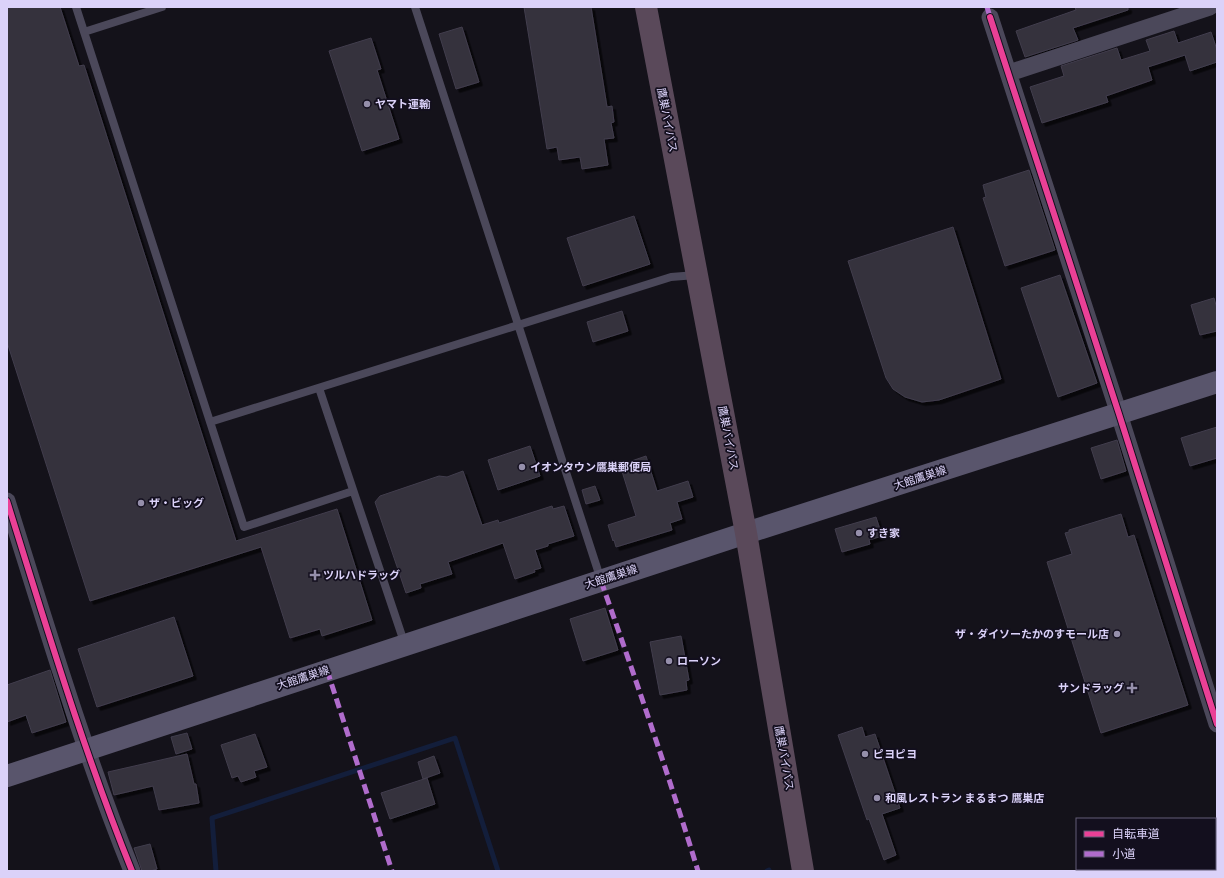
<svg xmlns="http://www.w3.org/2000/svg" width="1224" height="878" font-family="Figtree,'Noto Sans JP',sans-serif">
	<defs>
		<filter id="shadow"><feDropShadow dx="3.5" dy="3.5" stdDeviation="0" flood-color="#0009"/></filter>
	</defs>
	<rect width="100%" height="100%" fill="#14121a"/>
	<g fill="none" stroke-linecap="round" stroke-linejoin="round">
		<path stroke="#131e3b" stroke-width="5" d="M 216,871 L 212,818 L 455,738 L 498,871
			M 767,871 L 769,870"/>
	</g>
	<path fill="#34303d" stroke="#423e4d" filter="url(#shadow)" d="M 7,7 L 60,7 L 79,66 L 84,65 L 236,541 L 337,509 L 372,620 L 322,636 L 320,629 L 290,638 L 261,547 L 90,601 L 7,342 Z
		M 524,7 L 591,7 L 607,107 L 612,106 L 614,122 L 611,123 L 614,138 L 604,139 L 608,165 L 582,169 L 580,157 L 559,160 L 557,147 L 547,149 Z
		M 1075,7 L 1128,7 L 1128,10 L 1073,28 L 1078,40 L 1025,57 L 1016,31 L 1076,10 Z
		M 462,27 L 479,82 L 456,89 L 439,34 Z
		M 1174,31 L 1178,43 L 1211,32 L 1217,50 L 1217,62 L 1190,71 L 1185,55 L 1148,67 L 1152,80 L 1106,96 L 1108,102 L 1042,123 L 1030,87 L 1064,76 L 1061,66 L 1117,48 L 1121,60 L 1150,51 L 1146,40 Z
		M 371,38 L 381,69 L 377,70 L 399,139 L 362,151 L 329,51 Z
		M 1029,170 L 1055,250 L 1005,266 L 983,198 L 986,197 L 983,185 Z
		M 634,216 L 650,264 L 583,286 L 567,238 Z
		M 953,227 L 1001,379 L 939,400 L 922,402 L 905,397 L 893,389 L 886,378 L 848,261 Z
		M 1060,275 L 1097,383 L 1058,397 L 1021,288 Z
		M 1214,298 L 1217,309 L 1217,331 L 1200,335 L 1191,305 Z
		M 622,311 L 628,331 L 593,342 L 587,322 Z
		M 1217,427 L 1217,458 L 1190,466 L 1181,438 Z
		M 1117,440 L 1126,471 L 1101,479 L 1091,448 Z
		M 530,446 L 540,476 L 498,490 L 488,460 Z
		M 646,456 L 657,491 L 688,481 L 693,497 L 677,502 L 682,519 L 670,523 L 672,530 L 616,547 L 614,540 L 613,541 L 608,525 L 636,516 L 620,465 Z
		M 463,471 L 482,525 L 498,520 L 499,523 L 552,506 L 553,509 L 564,506 L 574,536 L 548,544 L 548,546 L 535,550 L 541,568 L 534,570 L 535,572 L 515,579 L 503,543 L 448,562 L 452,574 L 420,584 L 421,588 L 406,593 L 375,502 L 380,496 L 439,476 L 447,477 Z
		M 595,486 L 600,500 L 586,504 L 582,490 Z
		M 1121,514 L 1128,537 L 1134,535 L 1188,705 L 1101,733 L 1047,562 L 1072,554 L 1065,533 L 1069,532 L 1069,530 Z
		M 876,517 L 882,536 L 869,540 L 870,544 L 842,552 L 835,529 Z
		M 605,608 L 618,650 L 583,661 L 570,619 Z
		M 174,617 L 193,676 L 97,707 L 78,649 Z
		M 681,636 L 689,680 L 686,681 L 687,690 L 660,695 L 650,642 Z
		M 50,670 L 66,722 L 32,733 L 26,715 L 7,722 L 7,685 Z
		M 862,727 L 865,737 L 875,734 L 900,808 L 882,814 L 896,855 L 884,860 L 869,819 L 867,820 L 838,735 Z
		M 187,733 L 192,749 L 176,754 L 171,737 Z
		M 255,734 L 267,767 L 254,771 L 256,777 L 241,782 L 238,776 L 232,778 L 221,745 Z
		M 187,754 L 194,784 L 196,784 L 199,803 L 159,810 L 153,786 L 114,795 L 108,772 Z
		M 434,756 L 440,773 L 423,779 L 418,762 Z
		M 427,778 L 435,804 L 390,819 L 381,793 Z
		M 150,844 L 157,869 L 150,871 L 142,871 L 134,848 Z"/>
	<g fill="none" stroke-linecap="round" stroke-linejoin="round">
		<path stroke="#4b485a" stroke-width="8" d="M 76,7 L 244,527 L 353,491
			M 415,7 L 601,580
			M 84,32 L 162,7
			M 319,388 L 405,645
			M 210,422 L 671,277 L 696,275"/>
		<path stroke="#4b485a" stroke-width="17" d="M 990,17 L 1119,414 L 1217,724
			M 1009,73 L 1210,7
			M 7,501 C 46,625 83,750 132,871"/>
		<path stroke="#59556c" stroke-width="22" d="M 7,776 L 746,533 L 1217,382"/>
		<path stroke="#5a495a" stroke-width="22" d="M 646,7 L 746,533 L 803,871"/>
		<path stroke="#b06ccc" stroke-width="5" stroke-dasharray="10 5" stroke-linecap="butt" d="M 987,7 L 990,17
			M 601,581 C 635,677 668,773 698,871
			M 327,670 L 392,871"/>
		<defs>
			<path id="cycleway" d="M 990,17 L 1119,414 L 1217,724
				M 7,501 C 46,625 83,750 132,871"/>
		</defs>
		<use href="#cycleway" stroke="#130f1e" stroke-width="8"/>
		<use href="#cycleway" stroke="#ea4096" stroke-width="6"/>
	</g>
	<g fill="#958fab" stroke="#130f1e" stroke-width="1.5">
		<circle cx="367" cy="104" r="4"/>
		<circle cx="522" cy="467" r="4"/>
		<circle cx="141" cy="503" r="4"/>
		<circle cx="859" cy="533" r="4"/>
		<path d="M313 569h4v4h4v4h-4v4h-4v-4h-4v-4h4z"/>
		<circle cx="1117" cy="634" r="4"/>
		<circle cx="669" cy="661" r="4"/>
		<path d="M1130 682h4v4h4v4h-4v4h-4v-4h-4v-4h4z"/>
		<circle cx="865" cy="754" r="4"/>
		<circle cx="877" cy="798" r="4"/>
	</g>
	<g text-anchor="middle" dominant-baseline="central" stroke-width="3.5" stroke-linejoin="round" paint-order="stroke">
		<g font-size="11" font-weight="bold" fill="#dbd2f9" stroke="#130f1e" text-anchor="start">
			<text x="375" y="104">ヤマト運輸</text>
			<text x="530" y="467">イオンタウン鷹巣郵便局</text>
			<text x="149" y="503">ザ・ビッグ</text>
			<text x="867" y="533">すき家</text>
			<text x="323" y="575">ツルハドラッグ</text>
			<text x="1109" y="634" text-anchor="end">ザ・ダイソーたかのすモール店</text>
			<text x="677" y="661">ローソン</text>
			<text x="1124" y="688" text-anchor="end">サンドラッグ</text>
			<text x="873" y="754">ピヨピヨ</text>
			<text x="885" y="798">和風レストラン まるまつ 鷹巣店</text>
		</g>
		<g font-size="11" fill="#dbd2f9" stroke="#130f1e">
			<text transform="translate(667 120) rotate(79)">鷹巣バイパス</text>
			<text transform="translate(728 438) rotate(79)">鷹巣バイパス</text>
			<text transform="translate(920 478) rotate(-18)">大館鷹巣線</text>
			<text transform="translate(611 577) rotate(-18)">大館鷹巣線</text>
			<text transform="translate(303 678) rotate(-18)">大館鷹巣線</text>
			<text transform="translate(784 758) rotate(80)">鷹巣バイパス</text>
		</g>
	</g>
	<rect width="1224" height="878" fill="none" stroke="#dbd2f9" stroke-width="16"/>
	<rect x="1076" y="818" width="140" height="52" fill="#130f1e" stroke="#635d76"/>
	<rect x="1084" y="831" width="20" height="6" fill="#ea4096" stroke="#635d76"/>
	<text x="1112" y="838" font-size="12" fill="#dbd2f9">自転車道</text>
	<rect x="1084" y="851" width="20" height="6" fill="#b06ccc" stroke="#635d76"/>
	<text x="1112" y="858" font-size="12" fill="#dbd2f9">小道</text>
</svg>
